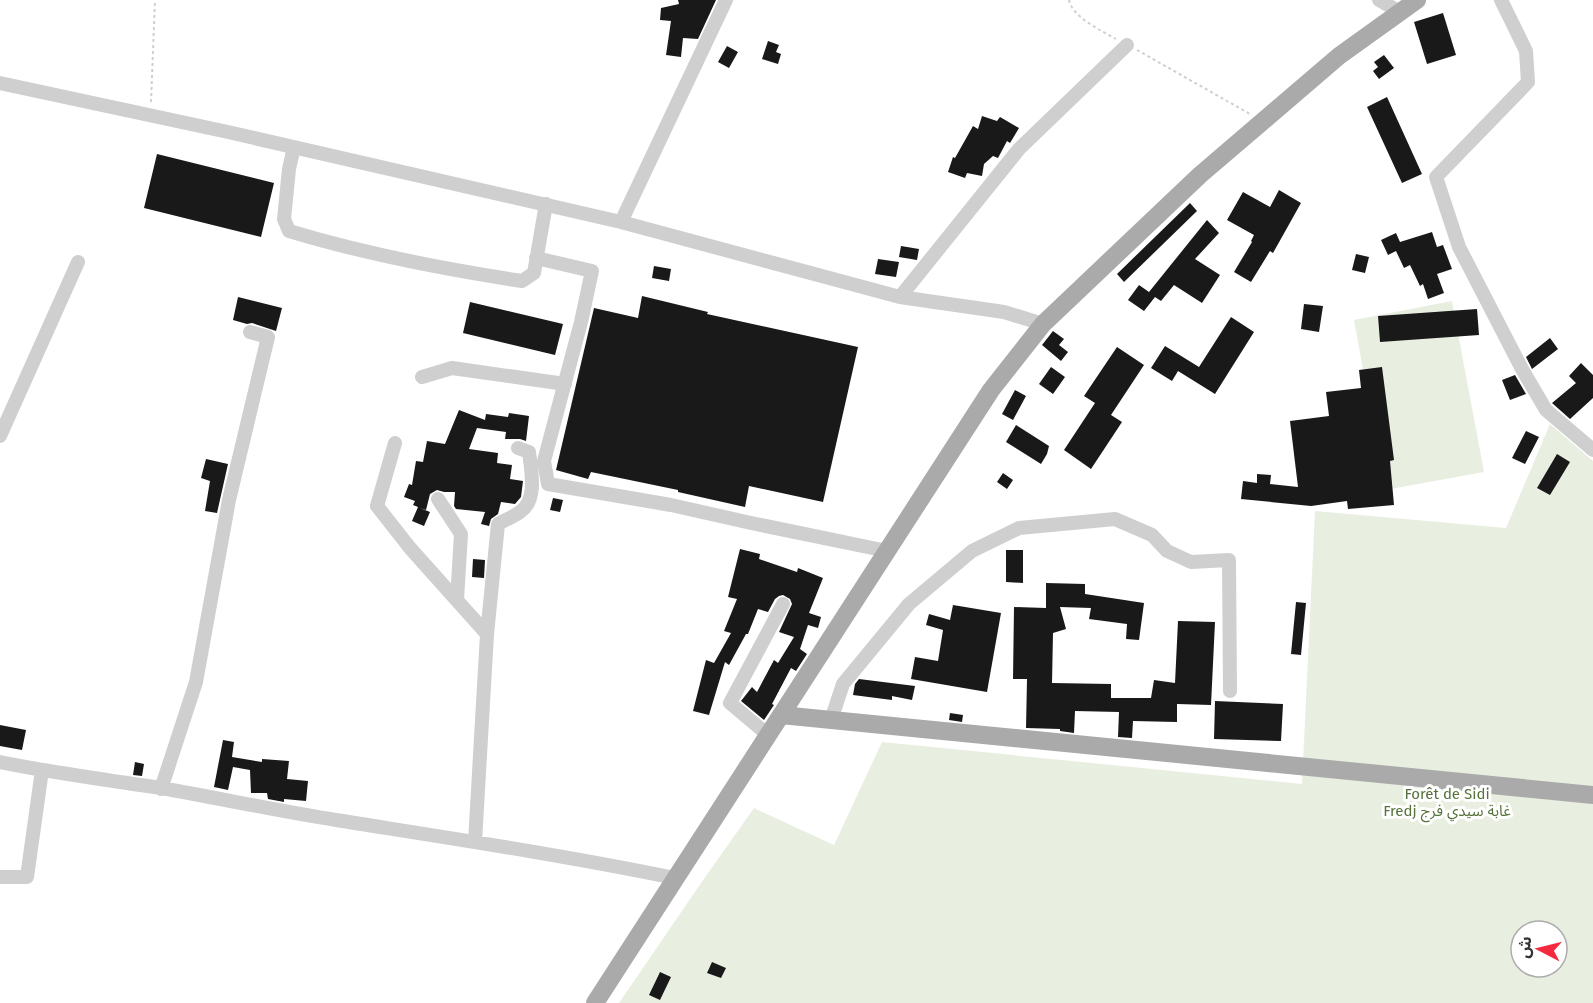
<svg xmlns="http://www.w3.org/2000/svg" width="1593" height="1003" font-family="'Fira Sans','Noto Sans Arabic',sans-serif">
	<rect width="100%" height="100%" fill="#fff"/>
	<path fill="#e9efe0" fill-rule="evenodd" d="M 1452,301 L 1484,472 L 1385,490 L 1354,320 Z
		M 1550,424 L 1593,461 L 1593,1003 L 619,1003 L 701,883 L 754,808 L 834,845 L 882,742 L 1302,784 L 1315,511 L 1506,528 ZM 1521,931 L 1557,931 L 1557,967 L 1521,967 Z"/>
	<path fill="#191919" d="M 678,0 L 716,0 L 698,39 L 683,38 L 681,57 L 666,55 L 671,21 L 660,20 L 661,8 L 679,4 Z
		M 1443,13 L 1456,55 L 1427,64 L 1414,22 Z
		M 768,41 L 779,45 L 776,52 L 781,54 L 778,64 L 762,59 Z
		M 727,46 L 738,52 L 729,68 L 718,62 Z
		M 1384,55 L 1394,68 L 1379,79 L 1373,71 L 1378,67 L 1374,62 Z
		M 1387,97 L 1422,174 L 1402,183 L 1367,107 Z
		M 982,116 L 997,121 L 1000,117 L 1019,128 L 1010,143 L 1007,141 L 998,158 L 993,156 L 984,164 L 982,176 L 967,173 L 965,178 L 948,172 L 953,157 L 955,158 L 973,126 L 978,129 Z
		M 157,154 L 274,183 L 261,237 L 144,208 Z
		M 1279,190 L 1301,203 L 1273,253 L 1270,251 L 1251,282 L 1234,272 L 1252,242 L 1251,241 L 1254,235 L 1227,220 L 1243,192 L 1270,207 Z
		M 1190,203 L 1197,211 L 1124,282 L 1117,274 Z
		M 1207,220 L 1219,233 L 1195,259 L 1220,275 L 1202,303 L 1174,285 L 1161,301 L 1155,297 L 1144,311 L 1128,300 L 1139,285 L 1149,292 Z
		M 1432,232 L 1437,247 L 1443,245 L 1452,269 L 1437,274 L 1444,293 L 1428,299 L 1423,284 L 1420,286 L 1410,265 L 1404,268 L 1396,251 L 1388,255 L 1381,240 L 1396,233 L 1400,242 Z
		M 901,246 L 919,249 L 917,260 L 899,257 Z
		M 1356,254 L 1369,257 L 1365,273 L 1352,270 Z
		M 878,259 L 899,262 L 896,277 L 875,274 Z
		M 654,266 L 671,269 L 669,281 L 652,278 Z
		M 642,296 L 708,312 L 707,314 L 858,347 L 823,502 L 749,486 L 745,507 L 678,492 L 678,490 L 591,472 L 588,479 L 556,470 L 594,308 L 638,318 Z
		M 238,297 L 282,308 L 276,331 L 252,323 L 247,324 L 233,320 Z
		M 470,302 L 563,324 L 555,355 L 463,333 Z
		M 1304,304 L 1323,306 L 1319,332 L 1301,329 Z
		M 1477,309 L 1479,335 L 1380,342 L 1378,316 Z
		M 1231,317 L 1254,332 L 1215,394 L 1178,371 L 1172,381 L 1151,368 L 1165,346 L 1199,367 Z
		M 1053,331 L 1064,339 L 1059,345 L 1068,352 L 1061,361 L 1042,345 Z
		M 1550,338 L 1558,349 L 1532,369 L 1526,357 Z
		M 1117,347 L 1144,365 L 1111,415 L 1122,422 L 1091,469 L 1064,450 L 1095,403 L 1084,396 Z
		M 1581,363 L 1593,375 L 1593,398 L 1570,419 L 1552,403 L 1576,383 L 1569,376 Z
		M 1051,367 L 1065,377 L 1053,394 L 1039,384 Z
		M 1382,367 L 1394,460 L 1390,461 L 1394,505 L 1348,509 L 1347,501 L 1311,506 L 1241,499 L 1243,481 L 1257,483 L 1257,474 L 1271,475 L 1270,484 L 1298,487 L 1290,421 L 1329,416 L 1326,392 L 1361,388 L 1359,370 Z
		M 1515,375 L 1526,394 L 1510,400 L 1502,380 Z
		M 1015,390 L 1026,396 L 1013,420 L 1002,414 Z
		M 459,410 L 485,420 L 486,414 L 508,417 L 509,413 L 529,416 L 526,441 L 520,439 L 505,439 L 506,432 L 477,428 L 469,449 L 498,453 L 497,463 L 512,465 L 510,479 L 523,481 L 521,497 L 515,504 L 501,502 L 498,514 L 491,519 L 489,526 L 481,524 L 485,512 L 456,509 L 454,506 L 455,492 L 444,492 L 437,490 L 430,494 L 426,510 L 420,508 L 430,512 L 424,526 L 412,521 L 418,507 L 413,505 L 415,501 L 404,497 L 409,484 L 412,485 L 416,461 L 423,462 L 427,441 L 445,444 Z
		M 1016,425 L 1049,446 L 1047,454 L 1041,464 L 1006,442 Z
		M 1526,431 L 1539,437 L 1525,464 L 1512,458 Z
		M 1557,454 L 1570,462 L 1550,495 L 1537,488 Z
		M 206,459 L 228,464 L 217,513 L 205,511 L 210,481 L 201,478 Z
		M 1003,473 L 1013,480 L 1007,489 L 997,482 Z
		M 553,498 L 563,500 L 560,512 L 550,510 Z
		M 740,549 L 760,554 L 759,559 L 797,572 L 798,568 L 823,578 L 809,613 L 821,617 L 818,628 L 808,625 L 800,649 L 807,654 L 796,671 L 791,668 L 772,704 L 774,705 L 764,720 L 741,701 L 752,687 L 757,692 L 774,660 L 778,663 L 794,637 L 779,632 L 792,604 L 790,599 L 783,595 L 779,596 L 775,599 L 768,612 L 758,609 L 748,634 L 746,634 L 729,665 L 725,662 L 709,715 L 693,711 L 706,660 L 714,663 L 731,633 L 724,631 L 737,599 L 728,597 Z
		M 1006,550 L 1023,550 L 1023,583 L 1006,582 Z
		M 473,559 L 485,560 L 484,578 L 472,577 Z
		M 1046,583 L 1085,584 L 1085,594 L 1144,603 L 1139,640 L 1126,639 L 1127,624 L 1089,619 L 1091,608 L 1060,607 L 1066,629 L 1053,633 L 1052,683 L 1111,684 L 1111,698 L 1151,698 L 1154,680 L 1175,683 L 1178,621 L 1215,622 L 1211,705 L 1177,704 L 1177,722 L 1133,721 L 1132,738 L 1118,737 L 1119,712 L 1075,711 L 1074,733 L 1060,731 L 1060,729 L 1026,728 L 1027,679 L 1013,679 L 1014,607 L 1046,608 Z
		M 1296,602 L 1306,603 L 1301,655 L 1291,654 Z
		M 953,605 L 1001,613 L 987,692 L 911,679 L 915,657 L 938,661 L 943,630 L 926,625 L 929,614 L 950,620 Z
		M 859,679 L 915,686 L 912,700 L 892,696 L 892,700 L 853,695 L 855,684 Z
		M 1215,701 L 1283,704 L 1281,741 L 1214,739 Z
		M 950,713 L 963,715 L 962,722 L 949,720 Z
		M 0,725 L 26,730 L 22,750 L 0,746 Z
		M 223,740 L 234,742 L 232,757 L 262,762 L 262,759 L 289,761 L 287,779 L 308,781 L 306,801 L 284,799 L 284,802 L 268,799 L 267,793 L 251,793 L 250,770 L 233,767 L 228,790 L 214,787 Z
		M 135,762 L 144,764 L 142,776 L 133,775 Z
		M 712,962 L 726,968 L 721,978 L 707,973 Z
		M 660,972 L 671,977 L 660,1000 L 649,995 Z"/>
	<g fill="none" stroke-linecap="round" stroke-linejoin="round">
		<path stroke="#cfcfcf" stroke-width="2" stroke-dasharray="3 3" stroke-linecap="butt" d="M 1069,0 C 1072,17 1102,31 1116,39
			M 1137,50 L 1250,114
			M 151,102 L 155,0"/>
		<path stroke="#cfcfcf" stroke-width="14" d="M 1379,0 L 1400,12
			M 1501,0 L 1526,51 L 1528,82 L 1436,177 L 1459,247 L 1522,369 L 1546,410 L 1593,450
			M 0,83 L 228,132 L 621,222 L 900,297 L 1004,312 L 1043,324
			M 294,147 L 289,169 L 284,219 L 289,231 C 365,254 443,269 522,281 L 534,273 L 546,204
			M 621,222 L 726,0
			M 536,258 L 592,271 L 581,322 L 544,461 L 548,484 L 671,505 L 751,523 L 887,551
			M 900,297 L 1019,149 L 1127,45
			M 422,377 L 452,368 L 565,384
			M 0,436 L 78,262
			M 395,443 L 377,506 L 410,548 L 487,634
			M 438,499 L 461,534 L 457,600
			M 831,720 L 843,684 L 909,604 L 972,551 L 1019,528 L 1115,519 L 1152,535 L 1167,551 L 1191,562 L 1229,560 L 1230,691
			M 768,735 L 730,703 L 783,604
			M 0,762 C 54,773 108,780 161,788 C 219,798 277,811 336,820 C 449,838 563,855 675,878
			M 161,789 L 196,682 L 229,500 L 268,337 L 250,332
			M 475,842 L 487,634 L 498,524 C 505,520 513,517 520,512 C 538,500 531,470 529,452 L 518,448
			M 0,877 L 27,877 L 42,770"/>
		<path stroke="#aaa" stroke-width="18" d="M 781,715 L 1593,795
			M 595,1003 L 991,390 L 1043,324 L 1200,175 L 1339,56 L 1417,0"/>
	</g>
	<g text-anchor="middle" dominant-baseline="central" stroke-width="6" stroke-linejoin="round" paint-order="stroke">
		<g font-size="15" fill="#56723b" stroke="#fff">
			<text x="1447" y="794">Forêt de Sidi<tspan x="1447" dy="17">Fredj غابة سيدي فرج</tspan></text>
		</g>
	</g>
	<g transform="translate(1539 949) rotate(277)"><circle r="28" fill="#ffffff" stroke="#adadad" stroke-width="1.5"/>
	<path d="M0-4.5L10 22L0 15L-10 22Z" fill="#f32a3e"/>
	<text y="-9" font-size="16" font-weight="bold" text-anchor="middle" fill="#323232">ش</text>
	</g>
</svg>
